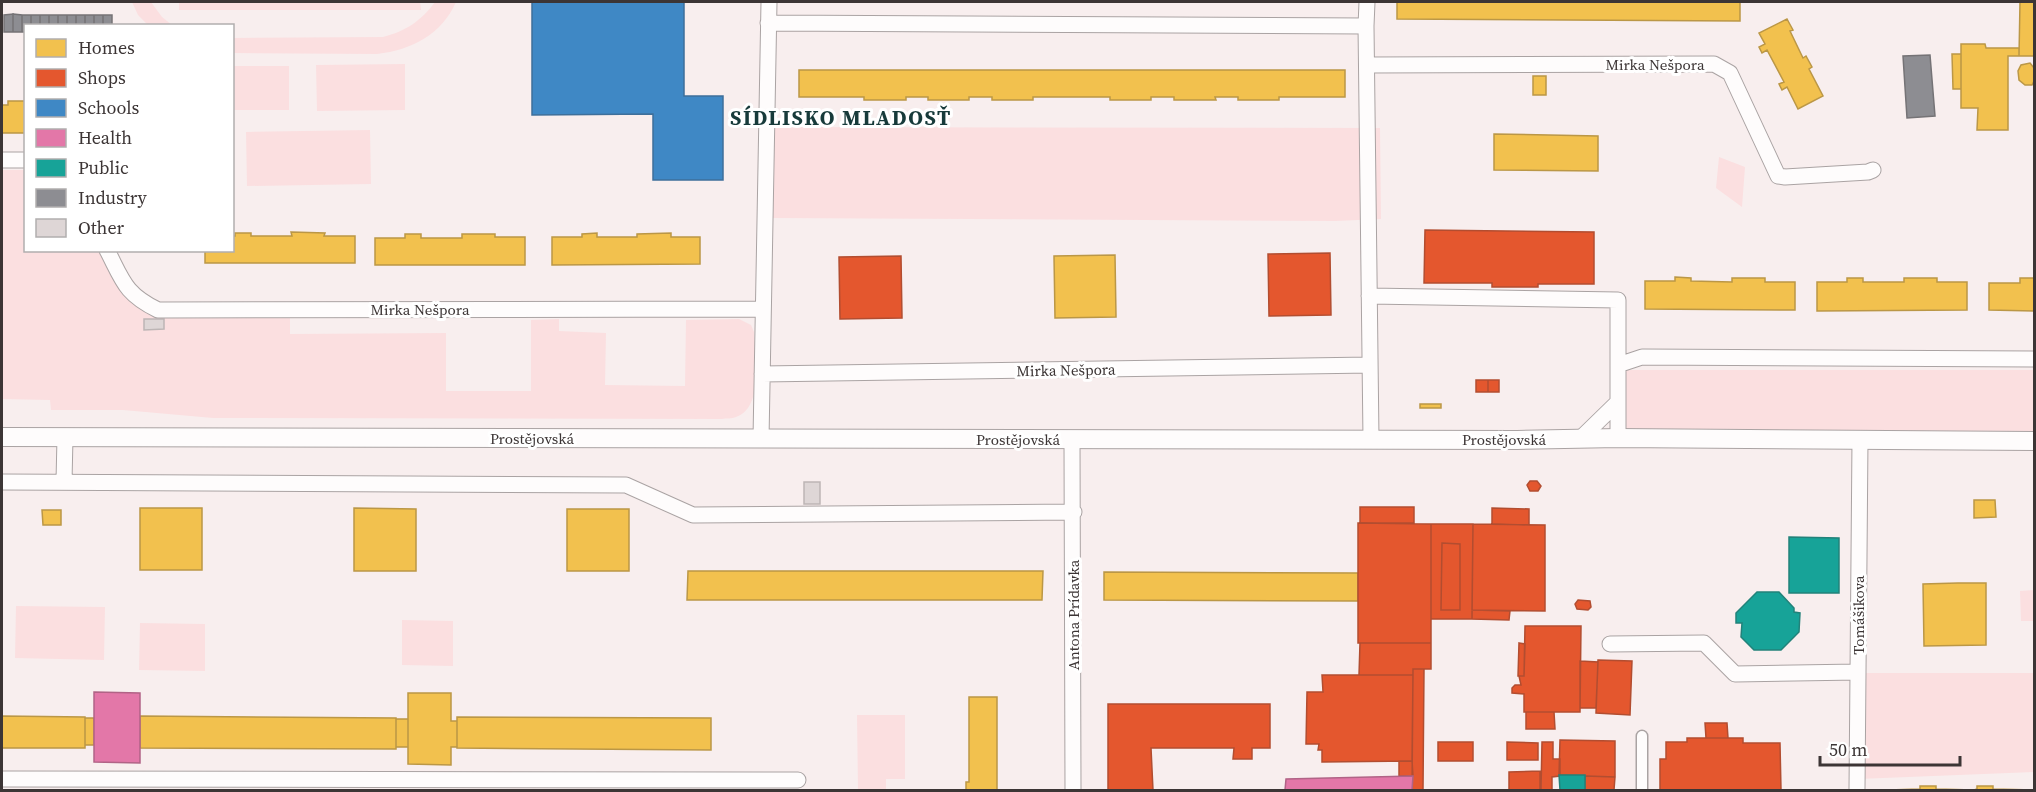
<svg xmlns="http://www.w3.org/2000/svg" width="2036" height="792" font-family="'Source Serif 4',serif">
	<rect width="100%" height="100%" fill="#f8eeee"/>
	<path fill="#fbdfe0" d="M 132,2 L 151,2 L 162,17 L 172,25 L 148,25 L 138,15 Z
		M 179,2 L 420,2 L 421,10 L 179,10 Z
		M 435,2 L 456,2 C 442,34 412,50 377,54 L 233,53 L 233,38 L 383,37 C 406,31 421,21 435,2 Z
		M 405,64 L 405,110 L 317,111 L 316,65 Z
		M 233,66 L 289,66 L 289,110 L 233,110 Z
		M 770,127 L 1380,128 L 1381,219 L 1335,221 L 773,218 Z
		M 370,130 L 371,184 L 247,186 L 246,132 Z
		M 1719,157 L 1745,167 L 1742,207 L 1716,188 Z
		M 2,170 L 25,170 L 26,250 L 105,251 L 122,287 L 164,315 L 290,318 L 290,334 L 446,333 L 446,391 L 531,391 L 531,320 L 559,319 L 559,331 L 606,333 L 605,385 L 685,386 L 686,320 L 739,319 L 751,325 L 754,332 C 755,355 764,408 736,417 C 732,419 726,418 722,419 L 213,418 L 123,410 L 51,410 L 50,400 L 2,399 Z
		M 1621,370 L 2034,370 L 2034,441 L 1625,442 Z
		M 2034,590 L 2034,621 L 2021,621 L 2020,591 Z
		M 16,606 L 105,607 L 104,660 L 15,658 Z
		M 402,620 L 453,621 L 453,666 L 402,665 Z
		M 140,623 L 205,624 L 205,671 L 139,670 Z
		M 1859,673 L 2034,673 L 2034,772 L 1858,779 Z
		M 857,715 L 905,715 L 905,779 L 886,779 L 886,790 L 858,790 Z"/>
	<path fill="#f2c14e" stroke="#bb9746" stroke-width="1.5" d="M 1397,2 L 1740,2 L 1740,21 L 1397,19 Z
		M 2020,2 L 2034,2 L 2034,56 L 2019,56 Z
		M 1787,19 L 1793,30 L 1790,31 L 1803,58 L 1806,56 L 1812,67 L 1809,69 L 1823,96 L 1798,109 L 1787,87 L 1782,90 L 1779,84 L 1784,82 L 1767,50 L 1762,53 L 1759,47 L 1765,44 L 1759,33 Z
		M 1961,44 L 1985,44 L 1986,48 L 2019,48 L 2019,56 L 2008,56 L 2008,130 L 1977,130 L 1978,108 L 1961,108 Z
		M 1952,54 L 1961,54 L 1961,89 L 1953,89 Z
		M 2030,63 L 2034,68 L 2034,81 L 2032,85 L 2025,85 L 2019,80 L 2018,71 L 2021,65 Z
		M 799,70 L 1345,70 L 1345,97 L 1279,97 L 1279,100 L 1238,100 L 1238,97 L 1215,97 L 1216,100 L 1174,100 L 1174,97 L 1151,97 L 1151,100 L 1110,100 L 1110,97 L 1033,97 L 1033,100 L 992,100 L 992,97 L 969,97 L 969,100 L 928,100 L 928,97 L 906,97 L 906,100 L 864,100 L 864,97 L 799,97 Z
		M 1533,76 L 1546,76 L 1546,95 L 1533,95 Z
		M 8,101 L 25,101 L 26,133 L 2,133 L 2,105 L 8,105 Z
		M 1494,134 L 1598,136 L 1598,171 L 1494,170 Z
		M 291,232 L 325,233 L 324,236 L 355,236 L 355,263 L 205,263 L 205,250 L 232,250 L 232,236 L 235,236 L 235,233 L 251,233 L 251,236 L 292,236 Z
		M 597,233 L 597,237 L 637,237 L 637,234 L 671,233 L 671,237 L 700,237 L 700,264 L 552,265 L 552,237 L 582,237 L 582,234 Z
		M 405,234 L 421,234 L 421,238 L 462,238 L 462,234 L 495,234 L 495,237 L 525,237 L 525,265 L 375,265 L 375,238 L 405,238 Z
		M 1115,255 L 1116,317 L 1055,318 L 1054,256 Z
		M 1675,277 L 1691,278 L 1691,281 L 1732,282 L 1732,278 L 1765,278 L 1765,282 L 1795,282 L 1795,310 L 1645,309 L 1645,281 L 1675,281 Z
		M 1847,278 L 1863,278 L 1863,282 L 1904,282 L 1904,278 L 1937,278 L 1937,282 L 1967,282 L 1967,310 L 1817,311 L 1817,282 L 1847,282 Z
		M 2020,278 L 2034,278 L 2034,311 L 1989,310 L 1989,283 L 2020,283 Z
		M 1420,404 L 1441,404 L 1441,408 L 1420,408 Z
		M 1974,500 L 1995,500 L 1996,517 L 1974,518 Z
		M 140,508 L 202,508 L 202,570 L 140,570 Z
		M 354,508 L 416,509 L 416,571 L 354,571 Z
		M 567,509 L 629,509 L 629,571 L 567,571 Z
		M 42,510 L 61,510 L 61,525 L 43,525 Z
		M 688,571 L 1043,571 L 1042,600 L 687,600 Z
		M 1104,572 L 1358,573 L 1358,601 L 1104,600 Z
		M 1958,583 L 1986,583 L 1986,645 L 1924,646 L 1923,584 Z
		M 408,693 L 451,693 L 451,721 L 457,721 L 457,747 L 451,747 L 451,765 L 408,764 Z
		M 969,697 L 997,697 L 997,790 L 966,790 L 966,782 L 969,782 Z
		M 2,716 L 85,717 L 85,748 L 2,748 Z
		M 140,716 L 396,718 L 396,749 L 140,748 Z
		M 457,717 L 711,718 L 711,750 L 457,748 Z
		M 85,718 L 94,718 L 94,745 L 85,745 Z
		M 396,719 L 408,719 L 408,747 L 396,747 Z
		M 1920,786 L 1936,786 L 1936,789 L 1974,790 L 1977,789 L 1977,786 L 1993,786 L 1993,789 L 2034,790 L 2034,786 L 2034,790 L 1888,790 L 1920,789 Z"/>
	<path fill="#e4572e" stroke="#b24d30" stroke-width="1.5" d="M 1425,230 L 1594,232 L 1594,284 L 1538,284 L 1538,287 L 1492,287 L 1492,283 L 1424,283 Z
		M 1330,253 L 1331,315 L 1269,316 L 1268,254 Z
		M 901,256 L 902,318 L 840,319 L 839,257 Z
		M 1476,380 L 1488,380 L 1488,392 L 1476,392 Z
		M 1488,380 L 1499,380 L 1499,392 L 1488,392 Z
		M 1530,481 L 1537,481 L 1541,486 L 1538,491 L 1530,491 L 1527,485 Z
		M 1360,507 L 1414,507 L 1414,523 L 1360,523 Z
		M 1492,508 L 1529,509 L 1529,525 L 1492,524 Z
		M 1358,523 L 1431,524 L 1431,643 L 1358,643 Z
		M 1431,524 L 1473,524 L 1472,619 L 1431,619 Z
		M 1473,524 L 1545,525 L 1545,611 L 1472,610 Z
		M 1442,543 L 1460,544 L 1460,610 L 1441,610 Z
		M 1578,600 L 1590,601 L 1591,607 L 1588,610 L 1577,609 L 1575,604 Z
		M 1472,610 L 1510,611 L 1509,620 L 1472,619 Z
		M 1525,626 L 1581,626 L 1580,712 L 1524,712 L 1524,694 L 1512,693 L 1512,688 L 1515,685 L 1521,685 L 1519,676 L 1524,676 Z
		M 1360,643 L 1431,643 L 1431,669 L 1413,669 L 1413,675 L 1359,675 Z
		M 1519,643 L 1525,644 L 1524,676 L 1518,676 Z
		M 1598,660 L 1632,661 L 1630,715 L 1596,713 Z
		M 1580,661 L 1598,662 L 1596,708 L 1580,708 Z
		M 1413,669 L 1424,669 L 1423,790 L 1412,790 Z
		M 1322,675 L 1413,675 L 1412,761 L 1322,762 L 1322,750 L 1318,750 L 1319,744 L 1306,744 L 1307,692 L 1323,692 Z
		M 1108,704 L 1270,704 L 1270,748 L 1252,748 L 1252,759 L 1233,759 L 1234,748 L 1151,748 L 1153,790 L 1108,790 Z
		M 1526,712 L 1554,712 L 1555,729 L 1526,729 Z
		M 1705,723 L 1727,723 L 1728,738 L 1706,738 Z
		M 1687,738 L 1743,738 L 1743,743 L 1780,743 L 1781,790 L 1660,790 L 1660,759 L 1666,759 L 1666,742 L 1687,742 Z
		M 1560,740 L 1615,741 L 1615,777 L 1559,775 Z
		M 1438,742 L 1473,742 L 1473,761 L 1438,761 Z
		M 1507,742 L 1538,743 L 1538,760 L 1507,760 Z
		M 1542,742 L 1553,742 L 1553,759 L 1560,759 L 1560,776 L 1552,777 L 1552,790 L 1541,790 Z
		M 1399,761 L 1412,761 L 1413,776 L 1399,776 Z
		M 1540,771 L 1540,790 L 1507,790 L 1509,790 L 1509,772 Z
		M 1585,776 L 1615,777 L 1614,790 L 1585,790 Z"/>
	<path fill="#3f88c5" stroke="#3e6f9a" stroke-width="1.5" d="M 532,2 L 684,2 L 684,96 L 723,96 L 723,180 L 653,180 L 653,114 L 532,115 Z"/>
	<path fill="#e377a8" stroke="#b16386" stroke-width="1.5" d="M 94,692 L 140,693 L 140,763 L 94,762 Z
		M 1413,776 L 1412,790 L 1285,790 L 1286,779 Z"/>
	<path fill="#17a398" stroke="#22827a" stroke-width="1.5" d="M 1789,537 L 1839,538 L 1839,593 L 1789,593 Z
		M 1757,592 L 1779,592 L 1794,608 L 1794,612 L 1800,613 L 1799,632 L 1781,650 L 1754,650 L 1741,637 L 1742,623 L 1736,623 L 1736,613 Z
		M 1559,775 L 1585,775 L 1585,790 L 1560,790 Z"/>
	<path fill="#8d8d92" stroke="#757376" stroke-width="1.5" d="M 13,14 L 22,15 L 22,32 L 13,32 Z
		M 13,14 L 13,32 L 4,32 L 4,15 Z
		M 22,15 L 31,15 L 31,26 L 26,26 L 26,32 L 22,32 Z
		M 31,15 L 40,15 L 40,26 L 31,26 Z
		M 40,15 L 49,15 L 49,26 L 40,26 Z
		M 49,15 L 58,15 L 58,26 L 49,26 Z
		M 58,15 L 67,15 L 67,26 L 58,26 Z
		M 67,15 L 76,15 L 76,26 L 67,26 Z
		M 76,15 L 85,15 L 85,26 L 76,26 Z
		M 85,15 L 94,15 L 94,26 L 85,26 Z
		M 94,15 L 103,15 L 103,26 L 94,26 Z
		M 103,15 L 112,15 L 112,26 L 103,26 Z
		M 1930,55 L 1935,116 L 1907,118 L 1903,56 Z"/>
	<path fill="#ded6d6" stroke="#bdb5b5" stroke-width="1.5" d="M 144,319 L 164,319 L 164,329 L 144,330 Z
		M 804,482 L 820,482 L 820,504 L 804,504 Z"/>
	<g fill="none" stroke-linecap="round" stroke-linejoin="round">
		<defs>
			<path id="pedestrian" d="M 1642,736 L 1642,790"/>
			<path id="minor" d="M 768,23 L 1366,26 L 1371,439
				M 1366,26 L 1367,2
				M 1367,65 L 1714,64 L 1730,73 L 1778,176 L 1785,177 L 1868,172 L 1873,170
				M 2,160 L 26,160
				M 107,250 C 123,281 125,294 158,310 L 763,309
				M 1369,296 L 1618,300 L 1618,438
				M 1618,365 L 1642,357 L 2034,359
				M 762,374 L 1370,365
				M 1581,438 L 1618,402
				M 761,439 L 769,2
				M 1072,439 L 1073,790
				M 2,482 L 626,485 L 693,515 L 1074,512
				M 64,482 L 65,437
				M 1610,644 L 1704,643 L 1735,674 L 1858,672
				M 2,779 L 798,780
				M 1857,790 L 1860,440"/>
			<path id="tertiary" d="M 2,437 L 1517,440 L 1618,438 L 2034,441"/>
		</defs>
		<use href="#pedestrian" stroke="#aaa3a3" stroke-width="13"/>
		<use href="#minor" stroke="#aaa3a3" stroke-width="17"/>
		<use href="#tertiary" stroke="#aaa3a3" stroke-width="20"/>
		<use href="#pedestrian" stroke="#fefcfc" stroke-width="10"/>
		<use href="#minor" stroke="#fefcfc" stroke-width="15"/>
		<use href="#tertiary" stroke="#fefcfc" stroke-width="18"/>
	</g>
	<g text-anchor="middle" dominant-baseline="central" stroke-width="6" stroke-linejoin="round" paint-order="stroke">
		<g font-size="15" fill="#3c3535" stroke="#fff">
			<text x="1655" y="64">Mirka Nešpora</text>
			<text x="420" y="309">Mirka Nešpora</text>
			<text transform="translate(1066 370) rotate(-1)">Mirka Nešpora</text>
			<text x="532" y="438">Prostějovská</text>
			<text x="1018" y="439">Prostějovská</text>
			<text x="1504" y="439">Prostějovská</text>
			<text transform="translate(1073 615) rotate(-90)">Antona Prídavka</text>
			<text transform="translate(1858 615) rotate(-90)">Tomášikova</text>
		</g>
		<g font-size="21" font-weight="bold" letter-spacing="1.5" fill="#173a3a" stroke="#fff">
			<text x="841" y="117">SÍDLISKO MLADOSŤ</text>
		</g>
	</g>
	<rect width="2036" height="792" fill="none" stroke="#3c3535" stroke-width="6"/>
	<rect x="24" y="24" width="210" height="228" fill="#ffffff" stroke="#b1aeae" stroke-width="1.5"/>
	<rect x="36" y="39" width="30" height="18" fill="#f2c14e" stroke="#b1aeae" stroke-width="1.5"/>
	<text x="78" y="54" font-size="18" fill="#3c3535">Homes</text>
	<rect x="36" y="69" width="30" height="18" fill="#e4572e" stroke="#b1aeae" stroke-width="1.5"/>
	<text x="78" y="84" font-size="18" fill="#3c3535">Shops</text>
	<rect x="36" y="99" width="30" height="18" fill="#3f88c5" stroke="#b1aeae" stroke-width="1.5"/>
	<text x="78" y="114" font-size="18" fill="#3c3535">Schools</text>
	<rect x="36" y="129" width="30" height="18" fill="#e377a8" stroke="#b1aeae" stroke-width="1.5"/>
	<text x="78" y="144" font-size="18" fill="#3c3535">Health</text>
	<rect x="36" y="159" width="30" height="18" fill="#17a398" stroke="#b1aeae" stroke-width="1.5"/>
	<text x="78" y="174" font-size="18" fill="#3c3535">Public</text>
	<rect x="36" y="189" width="30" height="18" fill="#8d8d92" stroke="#b1aeae" stroke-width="1.5"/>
	<text x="78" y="204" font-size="18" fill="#3c3535">Industry</text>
	<rect x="36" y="219" width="30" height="18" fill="#ded6d6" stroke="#b1aeae" stroke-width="1.5"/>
	<text x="78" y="234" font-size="18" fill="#3c3535">Other</text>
	<path d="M1820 756v9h140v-9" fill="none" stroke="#3c3535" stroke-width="3"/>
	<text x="1829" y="756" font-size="18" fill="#3c3535" stroke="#ffffff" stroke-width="4.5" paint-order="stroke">50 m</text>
</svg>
